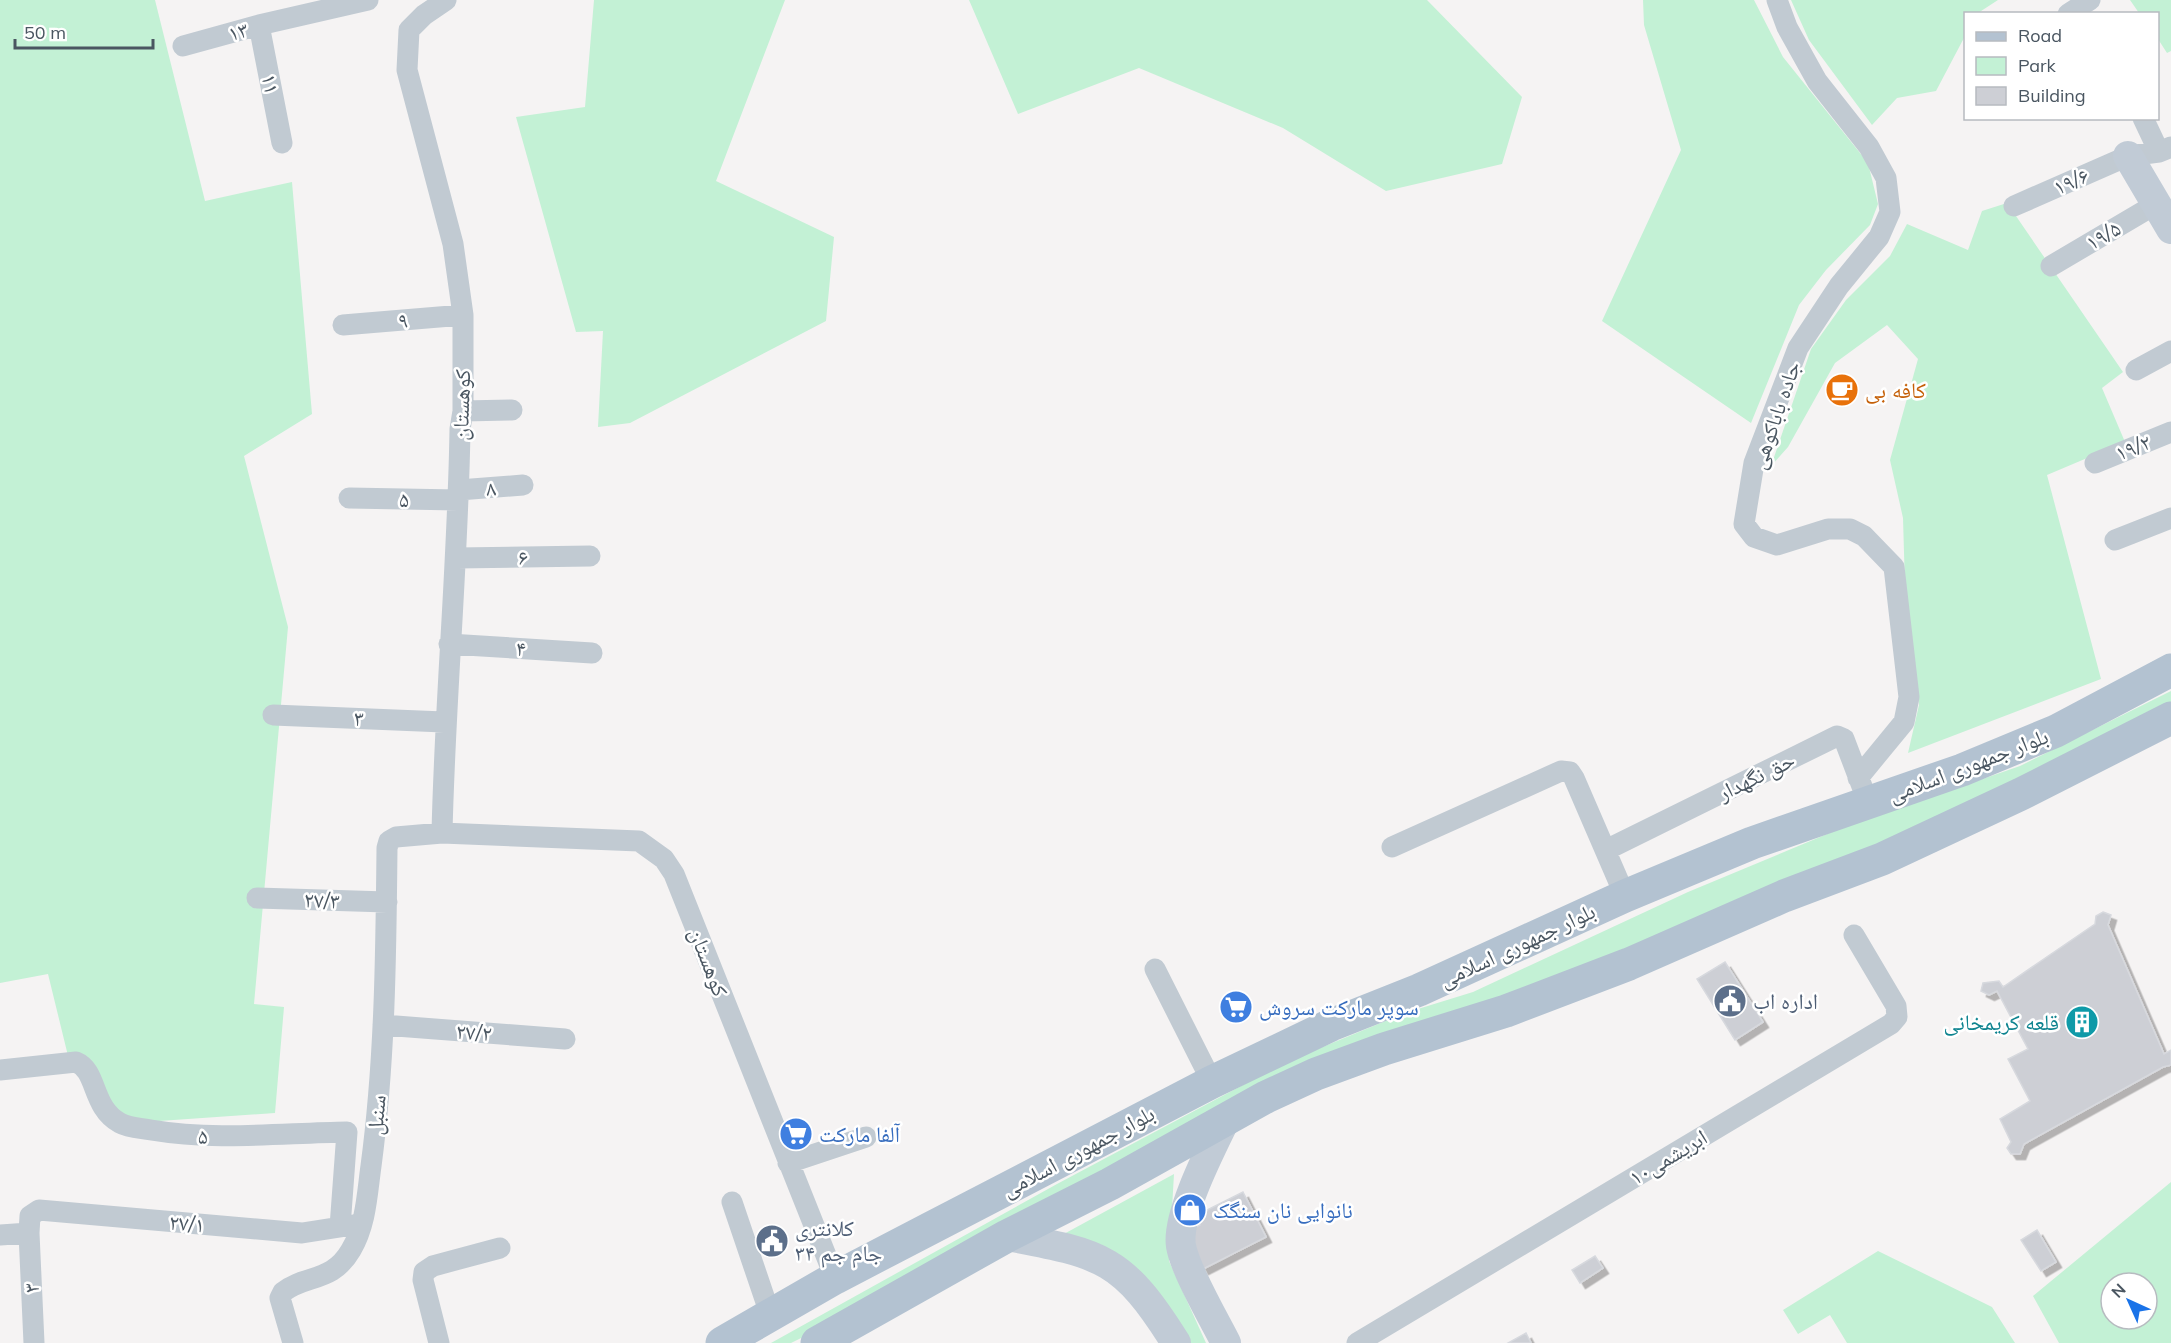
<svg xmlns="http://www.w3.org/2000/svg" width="2171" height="1343" font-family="Mulish,'Noto Naskh Arabic',sans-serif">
	<defs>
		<filter id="shadow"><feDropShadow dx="5.5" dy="5.5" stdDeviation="0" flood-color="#0004"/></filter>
	</defs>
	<rect width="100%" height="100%" fill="#f5f3f3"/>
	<path fill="#c3f1d5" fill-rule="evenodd" d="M 0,0 L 155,0 L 205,201 L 292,182 L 312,414 L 244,456 L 288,627 L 254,1004 L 284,1007 L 275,1113 L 145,1122 L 112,1110 L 70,1064 L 48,974 L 0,983 Z
		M 594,0 L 785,0 L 716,181 L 834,237 L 826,321 L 630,423 L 598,427 L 603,331 L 576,332 L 516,117 L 585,107 Z
		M 969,0 L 1427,0 L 1522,97 L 1502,164 L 1386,191 L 1283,128 L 1139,68 L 1018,114 Z
		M 1643,0 L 1754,0 L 1783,57 L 1868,163 L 1878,204 L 1870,225 L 1826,270 L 1799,305 L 1751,423 L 1602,321 L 1681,150 L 1644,25 Z
		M 1791,0 L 1998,0 L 1978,13 L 1966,14 L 1965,36 L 1936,91 L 1897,98 L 1872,125 L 1809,40 Z
		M 2130,0 L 2171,0 L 2171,51 L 2167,53 L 2158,39 L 2158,14 L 2139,13 Z
		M 2007,203 L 2123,372 L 2102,388 L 2125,442 L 2047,475 L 2101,679 L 1908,753 L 1919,705 L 1905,587 L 1903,518 L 1890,460 L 1918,359 L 1887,325 L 1835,363 L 1788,447 L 1771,466 L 1811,349 L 1846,300 L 1890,256 L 1907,224 L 1968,250 L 1982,211 Z
		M 2171,691 L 2171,702 L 2025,779 L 1743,905 L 1458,1016 L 791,1343 L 771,1343 L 1057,1184 L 1286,1062 L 1405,1013 L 1473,992 L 1688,892 L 1844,827 L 2020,766 Z
		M 1174,1174 L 1169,1261 L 1206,1343 L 1186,1343 L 1062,1235 Z
		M 2171,1182 L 2171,1343 L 2059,1343 L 2033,1296 ZM 2111,1283 L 2147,1283 L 2147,1319 L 2111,1319 Z
		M 1878,1251 L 1992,1307 L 2015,1343 L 1847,1343 L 1830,1315 L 1798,1334 L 1783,1310 Z"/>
	<path fill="#cdcfd5" stroke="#d7d9de" stroke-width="1.5" filter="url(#shadow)" d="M 2103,912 L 2111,915 L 2108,925 L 2164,1054 L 2171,1050 L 2171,1065 L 2163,1067 L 2024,1144 L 2020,1154 L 2011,1154 L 2007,1148 L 2011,1142 L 2000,1119 L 2030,1101 L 2008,1059 L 2028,1049 L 1997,991 L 1989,995 L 1981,991 L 1983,983 L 1999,981 L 2003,987 L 2095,924 L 2096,916 Z
		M 1725,962 L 1763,1022 L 1735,1040 L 1697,979 Z
		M 1243,1192 L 1266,1237 L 1203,1269 L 1185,1233 L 1200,1225 L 1195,1216 Z
		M 2037,1230 L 2056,1262 L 2041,1271 L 2021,1240 Z
		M 1595,1256 L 1603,1268 L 1580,1283 L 1572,1270 Z
		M 1526,1333 L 1531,1343 L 1508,1343 Z"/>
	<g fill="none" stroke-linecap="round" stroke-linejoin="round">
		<path stroke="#c1cad2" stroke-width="21" d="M 1777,0 L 1787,27 L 1817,81 L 1869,147 L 1886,178 L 1890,212 L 1879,237 L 1839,286 L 1798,348 L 1754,463 L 1744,524 L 1754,537 L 1777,545 L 1828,529 L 1850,529 L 1864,536 L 1894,567 L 1909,697 L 1904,722 L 1858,778
			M 2068,14 L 2090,0
			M 259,25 L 282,143
			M 183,46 L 259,25 L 368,0
			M 2143,118 L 2159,152
			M 2014,206 L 2128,156 L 2159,152 L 2171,147
			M 2051,266 L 2156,204
			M 343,325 L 463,315
			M 2136,370 L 2171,351
			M 463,411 L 512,410
			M 2095,463 L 2171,432
			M 459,490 L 523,485
			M 349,498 L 458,500
			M 2115,540 L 2171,518
			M 457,558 L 590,556
			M 449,644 L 592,653
			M 273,715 L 444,722
			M 442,833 C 445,698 458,564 460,429 L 463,411 L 463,315 L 453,244 L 407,70 L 409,30 L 424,15 L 446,0
			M 1392,847 L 1561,771 L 1570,772 L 1574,778 L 1625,896
			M 1606,850 L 1837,736 L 1844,739 L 1863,789
			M 257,898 L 387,902
			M 1155,969 L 1212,1082
			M 383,1025 L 565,1039
			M 0,1070 L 76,1062 C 98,1071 91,1107 120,1123 C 129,1128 140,1128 151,1130 C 216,1141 281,1133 347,1132 L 340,1227
			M 788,1163 L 866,1137
			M 732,1202 L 770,1314
			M 0,1235 L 29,1233
			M 34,1343 L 29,1233 L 30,1216 L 39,1210 L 302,1233 L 353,1225
			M 293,1343 L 280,1298 L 283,1292 C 306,1274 332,1283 351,1250 C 366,1225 367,1195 371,1166 C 385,1061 386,954 387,848 L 389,841 L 396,837 L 442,833 L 639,841 L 664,859 L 674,874 L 835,1278
			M 439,1343 L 423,1280 L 424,1272 L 433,1266 L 500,1248
			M 1357,1343 L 1891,1024 L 1897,1017 L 1896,1006 L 1854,935"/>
		<path stroke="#c1cbd6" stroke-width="30" d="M 2128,156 L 2171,229
			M 1225,1120 C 1211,1149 1176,1216 1181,1246 C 1185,1270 1214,1319 1226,1343
			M 1007,1236 C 1103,1254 1123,1258 1176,1343"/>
		<path stroke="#b3c2d1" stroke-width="33" d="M 722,1343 L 835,1278 L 931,1228 L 1212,1082 L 1331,1025 L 1419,990 L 1625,896 L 1752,843 L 1962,770 L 2056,731 L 2171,670
			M 817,1343 L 1007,1236 L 1110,1184 L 1266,1097 L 1316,1074 L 1384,1049 L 1506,1011 L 1629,964 L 1784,896 L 1882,859 L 2021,794 L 2171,718"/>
	</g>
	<defs>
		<symbol id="cafe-disc" viewBox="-11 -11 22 22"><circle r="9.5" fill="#e8710a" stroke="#fff"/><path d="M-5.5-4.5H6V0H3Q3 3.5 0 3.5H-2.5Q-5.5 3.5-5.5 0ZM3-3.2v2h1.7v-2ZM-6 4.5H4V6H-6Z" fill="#fff"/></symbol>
		<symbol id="civic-disc" viewBox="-11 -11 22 22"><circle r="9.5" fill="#5c6f8a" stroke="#fff"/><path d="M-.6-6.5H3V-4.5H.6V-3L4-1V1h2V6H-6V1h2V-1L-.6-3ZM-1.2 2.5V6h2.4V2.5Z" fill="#fff"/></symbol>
		<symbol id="supermarket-disc" viewBox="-11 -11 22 22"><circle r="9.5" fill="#3f7fe0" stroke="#fff"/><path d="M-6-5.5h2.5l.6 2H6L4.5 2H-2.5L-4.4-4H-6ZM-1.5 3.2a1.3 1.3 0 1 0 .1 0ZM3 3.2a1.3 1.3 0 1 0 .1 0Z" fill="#fff"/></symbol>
		<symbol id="building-disc" viewBox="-11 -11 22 22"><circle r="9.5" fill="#0f9aa8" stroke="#fff"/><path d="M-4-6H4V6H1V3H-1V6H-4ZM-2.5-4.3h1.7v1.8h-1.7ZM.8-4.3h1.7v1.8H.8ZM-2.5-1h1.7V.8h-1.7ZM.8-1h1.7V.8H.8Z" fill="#fff"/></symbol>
		<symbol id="shop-disc" viewBox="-11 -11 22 22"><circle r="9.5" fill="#3f7fe0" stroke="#fff"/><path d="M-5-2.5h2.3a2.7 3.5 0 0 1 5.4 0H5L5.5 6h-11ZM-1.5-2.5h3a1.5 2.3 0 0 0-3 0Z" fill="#fff"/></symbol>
	</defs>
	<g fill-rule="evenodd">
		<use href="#cafe-disc" x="1823" y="371" width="38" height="38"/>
		<use href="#civic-disc" x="1711" y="982" width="38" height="38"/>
		<use href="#supermarket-disc" x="1217" y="988" width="38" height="38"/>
		<use href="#building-disc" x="2063" y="1003" width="38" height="38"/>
		<use href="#supermarket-disc" x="777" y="1115" width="38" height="38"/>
		<use href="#shop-disc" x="1171" y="1191" width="38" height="38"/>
		<use href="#civic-disc" x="753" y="1222" width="38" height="38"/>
	</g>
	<g text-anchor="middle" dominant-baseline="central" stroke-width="5" stroke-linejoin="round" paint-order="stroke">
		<g font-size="22" fill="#4a5661" stroke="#fff">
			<text transform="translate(238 31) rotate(-16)">۱۳</text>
			<text transform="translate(271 84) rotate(79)">۱۱</text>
			<text transform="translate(2071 181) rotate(-24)">۱۹/۶</text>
			<text transform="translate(2103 235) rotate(-30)">۱۹/۵</text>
			<text transform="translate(403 320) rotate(-5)">۹</text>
			<text transform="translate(461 405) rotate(-88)">کوهستان</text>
			<text transform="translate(1775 415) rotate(-71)">جاده باباکوهی</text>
			<text transform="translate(2133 447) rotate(-22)">۱۹/۲</text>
			<text transform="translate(491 488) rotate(-4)">۸</text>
			<text transform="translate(404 499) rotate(1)">۵</text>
			<text transform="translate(523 557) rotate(-1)">۶</text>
			<text transform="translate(521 648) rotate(4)">۴</text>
			<text transform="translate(359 718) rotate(2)">۳</text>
			<text transform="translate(1968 765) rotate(-21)">بلوار جمهوری اسلامی</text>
			<text transform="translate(1756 776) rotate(-26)">حق نگهدار</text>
			<text transform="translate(322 900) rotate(2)">۲۷/۳</text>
			<text transform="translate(1517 945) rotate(-25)">بلوار جمهوری اسلامی</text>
			<text transform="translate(709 962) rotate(69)">کوهستان</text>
			<text transform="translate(474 1032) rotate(4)">۲۷/۲</text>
			<text transform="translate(376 1115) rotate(-85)">سنبل</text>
			<text transform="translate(203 1136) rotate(2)">۵</text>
			<text transform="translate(1078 1151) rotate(-28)">بلوار جمهوری اسلامی</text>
			<text transform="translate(1668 1157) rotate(-31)">ابریشمی۱۰</text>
			<text transform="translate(187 1223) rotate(5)">۲۷/۱</text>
			<text transform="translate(31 1288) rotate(-93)">۳</text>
		</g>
		<g font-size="22" fill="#c56008" stroke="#fff" text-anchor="start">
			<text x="1865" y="390">کافه بی</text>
		</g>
		<g font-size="22" fill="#4e5e75" stroke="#fff" text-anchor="start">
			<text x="1753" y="1001">اداره اب</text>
			<text x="795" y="1228">کلانتری<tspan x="795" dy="25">۳۴ جام جم</tspan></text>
		</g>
		<g font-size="22" fill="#366cbe" stroke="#fff" text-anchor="start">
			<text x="1259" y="1007">سوپر مارکت سروش</text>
			<text x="819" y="1134">آلفا مارکت</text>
			<text x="1213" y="1210">نانوایی نان سنگک</text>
		</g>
		<g font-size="22" fill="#0d838f" stroke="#fff" text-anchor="end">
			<text x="2059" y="1022">قلعه کریمخانی</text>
		</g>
	</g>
	<rect x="1964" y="12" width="195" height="108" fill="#ffffff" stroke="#b7bbc0" stroke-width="1.5"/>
	<rect x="1976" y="32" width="30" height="9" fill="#b3c2d1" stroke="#b7bbc0" stroke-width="1.5"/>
	<text x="2018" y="42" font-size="18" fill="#4a5661">Road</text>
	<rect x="1976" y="57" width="30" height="18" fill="#c3f1d5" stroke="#b7bbc0" stroke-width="1.5"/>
	<text x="2018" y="72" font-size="18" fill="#4a5661">Park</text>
	<rect x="1976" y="87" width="30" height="18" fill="#cdcfd5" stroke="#b7bbc0" stroke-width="1.5"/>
	<text x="2018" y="102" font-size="18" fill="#4a5661">Building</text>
	<g transform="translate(2129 1301) rotate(315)"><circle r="28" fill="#ffffff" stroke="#b7bbc0" stroke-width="1.5"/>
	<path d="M0-4.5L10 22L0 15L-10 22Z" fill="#1a73e8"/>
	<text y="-9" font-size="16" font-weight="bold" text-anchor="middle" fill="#4a5661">N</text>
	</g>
	<path d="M15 39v9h138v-9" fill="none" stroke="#4a5661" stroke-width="3"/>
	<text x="24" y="39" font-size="18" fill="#4a5661" stroke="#ffffff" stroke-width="4.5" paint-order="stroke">50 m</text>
</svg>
